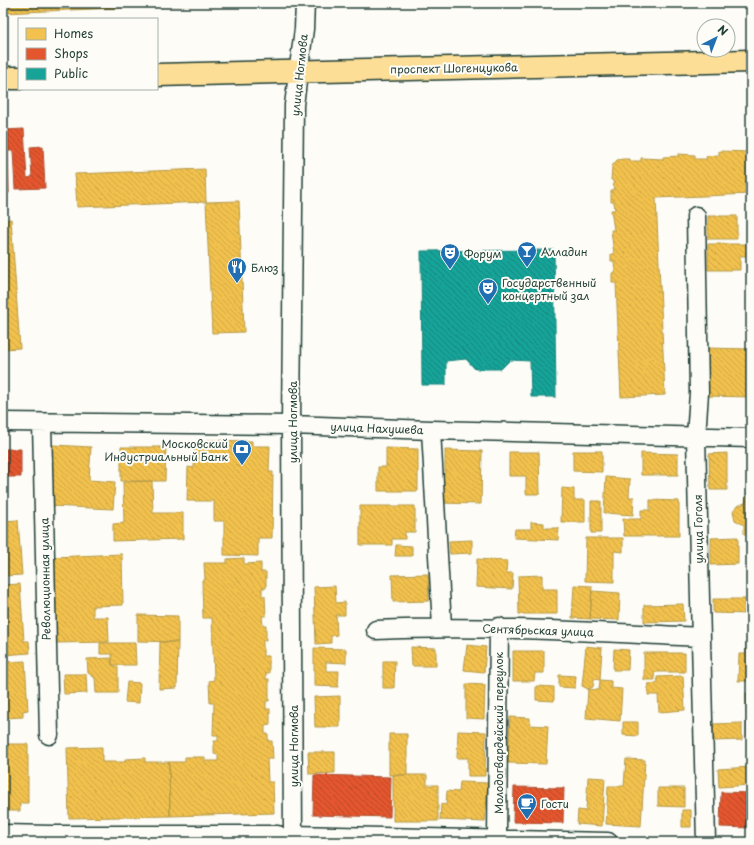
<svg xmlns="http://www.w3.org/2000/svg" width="754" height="845" font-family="'Playpen Sans',sans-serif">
	<defs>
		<pattern id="homes-back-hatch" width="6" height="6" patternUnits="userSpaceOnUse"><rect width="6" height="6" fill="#f2c14e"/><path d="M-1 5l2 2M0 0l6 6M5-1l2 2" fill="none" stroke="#cfa745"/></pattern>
		<pattern id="shops-back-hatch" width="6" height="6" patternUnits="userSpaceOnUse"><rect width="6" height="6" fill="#e4572e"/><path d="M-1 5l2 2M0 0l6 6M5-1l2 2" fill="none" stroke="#b84928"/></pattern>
		<pattern id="public-back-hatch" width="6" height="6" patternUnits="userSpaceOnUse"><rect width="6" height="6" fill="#17a398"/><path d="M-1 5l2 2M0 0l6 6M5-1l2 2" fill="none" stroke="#14867d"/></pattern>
	</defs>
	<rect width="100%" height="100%" fill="#fdfcf7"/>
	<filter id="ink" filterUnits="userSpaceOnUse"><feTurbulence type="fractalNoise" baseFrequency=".025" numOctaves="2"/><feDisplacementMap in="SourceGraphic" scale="8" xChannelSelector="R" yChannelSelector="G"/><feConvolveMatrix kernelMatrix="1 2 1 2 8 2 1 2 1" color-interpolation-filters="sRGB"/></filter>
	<g filter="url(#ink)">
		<path fill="url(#homes-back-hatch)" stroke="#b39946" d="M 3,3 L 69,3 L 69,10 L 3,13 Z
			M 69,3 L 231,3 L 69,10 Z
			M 719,151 L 751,152 L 751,194 L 656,198 L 665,395 L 621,397 L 616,283 L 612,283 L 612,273 L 615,273 L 614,261 L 611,261 L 611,254 L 614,254 L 611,230 L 614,230 L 611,210 L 615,210 L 614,202 L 611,202 L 611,190 L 614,190 L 613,180 L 611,180 L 612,166 L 617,160 L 623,159 L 630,159 L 630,161 L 641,161 L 641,158 L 663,159 L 663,157 L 679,156 L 678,154 L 695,155 L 695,159 L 707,159 L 706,156 L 719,155 Z
			M 205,169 L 206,202 L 77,207 L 75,174 Z
			M 239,201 L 244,332 L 212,333 L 206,202 Z
			M 708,216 L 737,216 L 737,239 L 708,239 Z
			M 11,219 L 20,348 L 3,349 L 3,220 Z
			M 708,244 L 751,244 L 751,256 L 740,256 L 740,270 L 708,270 Z
			M 707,348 L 751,349 L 751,397 L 706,396 Z
			M 207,440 L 252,441 L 252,446 L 270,446 L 269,472 L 273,472 L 272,538 L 258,538 L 258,556 L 224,555 L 224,521 L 214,521 L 214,501 L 187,501 L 188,467 L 194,468 L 194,443 L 206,443 Z
			M 53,445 L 91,447 L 89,480 L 115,482 L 113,509 L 50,506 Z
			M 121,447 L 166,447 L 165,481 L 121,481 Z
			M 386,448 L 418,449 L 418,491 L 378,491 L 378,467 L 386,467 Z
			M 445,450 L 482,451 L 481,504 L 439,503 L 439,474 L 445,474 Z
			M 573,451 L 602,451 L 602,472 L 573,471 Z
			M 509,452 L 539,452 L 540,494 L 526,494 L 526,476 L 509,476 Z
			M 641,453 L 678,454 L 678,475 L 641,475 Z
			M 727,453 L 727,490 L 710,490 L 709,454 Z
			M 606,477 L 630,479 L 629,497 L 634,497 L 633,515 L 604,513 Z
			M 152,481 L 153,513 L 183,513 L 183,539 L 113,541 L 113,524 L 124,523 L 123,482 Z
			M 562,488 L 574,489 L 574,500 L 585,500 L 585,522 L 561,522 Z
			M 748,490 L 751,490 L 751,535 L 744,534 L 744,525 L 735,520 L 733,511 L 737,506 L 745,503 Z
			M 650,500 L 679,501 L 679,536 L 624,536 L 623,519 L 641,519 L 641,510 L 650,510 Z
			M 591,501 L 601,501 L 601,533 L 591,533 Z
			M 360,506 L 415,506 L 415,532 L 405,532 L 405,539 L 392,539 L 392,545 L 360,545 Z
			M 18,520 L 22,575 L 3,576 L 3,521 Z
			M 531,522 L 544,523 L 544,528 L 559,528 L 558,540 L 514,538 L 515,529 L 531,529 Z
			M 738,537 L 738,564 L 711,565 L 711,538 Z
			M 586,538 L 623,538 L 623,552 L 614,551 L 614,582 L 585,581 Z
			M 472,540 L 472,553 L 450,554 L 449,541 Z
			M 396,545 L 412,546 L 412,556 L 395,556 Z
			M 122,554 L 123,605 L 93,606 L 93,617 L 108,617 L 109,642 L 56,643 L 53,557 Z
			M 244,558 L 244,564 L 261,563 L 261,572 L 266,572 L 266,588 L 262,588 L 262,596 L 265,596 L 266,616 L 262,616 L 263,625 L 266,625 L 266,640 L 263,640 L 263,656 L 269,656 L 269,673 L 266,673 L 266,679 L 269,679 L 269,701 L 266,701 L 266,709 L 270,709 L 270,724 L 265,725 L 265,734 L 268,734 L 268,741 L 272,741 L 273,759 L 267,759 L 268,782 L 273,782 L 274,813 L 170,816 L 169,762 L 185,762 L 185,757 L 205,757 L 205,761 L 218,761 L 218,755 L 214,754 L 214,741 L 218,741 L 218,735 L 213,735 L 214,703 L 210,703 L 209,681 L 214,680 L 212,618 L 203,618 L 202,580 L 205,580 L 204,563 L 227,563 L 227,559 Z
			M 477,559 L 507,561 L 506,573 L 513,573 L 512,589 L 476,587 Z
			M 428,574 L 429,601 L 393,602 L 392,575 Z
			M 542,575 L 542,589 L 557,589 L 557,614 L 519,614 L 518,576 Z
			M 3,582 L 4,585 L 20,584 L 24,641 L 29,641 L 30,653 L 3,655 Z
			M 574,585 L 592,586 L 590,619 L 572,618 Z
			M 335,586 L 336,603 L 345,602 L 345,615 L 336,615 L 337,635 L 331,636 L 331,643 L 316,644 L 314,587 Z
			M 592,591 L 620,593 L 619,620 L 590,619 Z
			M 713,599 L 749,599 L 749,614 L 713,613 Z
			M 683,604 L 684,621 L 644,622 L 644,605 Z
			M 138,615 L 178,616 L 178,642 L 138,641 Z
			M 160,642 L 178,642 L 177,688 L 159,689 Z
			M 100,643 L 135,643 L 136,665 L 112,665 L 112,654 L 100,654 Z
			M 746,643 L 751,643 L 751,681 L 738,681 L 739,654 L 746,654 Z
			M 467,645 L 486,647 L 484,672 L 464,670 Z
			M 586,646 L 602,648 L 600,680 L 594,679 L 593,687 L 588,689 L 582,686 Z
			M 411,647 L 436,648 L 436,666 L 412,666 Z
			M 314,648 L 346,649 L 346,663 L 326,662 L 326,671 L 339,671 L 338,687 L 314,686 Z
			M 614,649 L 629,650 L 628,670 L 613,670 Z
			M 513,651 L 544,651 L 544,673 L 535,673 L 534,681 L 513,681 Z
			M 644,653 L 685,653 L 685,672 L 654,672 L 655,680 L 644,680 Z
			M 111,658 L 112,665 L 118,667 L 118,693 L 96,693 L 95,678 L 88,673 L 87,659 Z
			M 25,661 L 28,710 L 23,711 L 23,717 L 4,718 L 3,662 Z
			M 383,661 L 395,661 L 394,688 L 383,688 Z
			M 63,674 L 86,674 L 87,693 L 64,694 Z
			M 559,675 L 576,676 L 575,688 L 559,687 Z
			M 683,676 L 685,710 L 659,712 L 658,695 L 648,695 L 648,684 L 658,683 L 657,677 Z
			M 600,680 L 611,681 L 611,688 L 622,689 L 620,721 L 586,718 L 588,689 L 599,690 Z
			M 127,682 L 140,683 L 139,703 L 125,702 Z
			M 466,684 L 485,685 L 484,719 L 466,718 Z
			M 536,686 L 554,687 L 554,701 L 536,700 Z
			M 746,693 L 751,693 L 751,735 L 747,736 Z
			M 340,696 L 340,727 L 315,727 L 314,697 Z
			M 510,717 L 530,718 L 530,725 L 548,726 L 546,764 L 508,763 Z
			M 623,722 L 638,722 L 638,736 L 623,735 Z
			M 742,723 L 742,740 L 714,741 L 713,724 Z
			M 458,731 L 486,732 L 485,776 L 468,776 L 468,758 L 457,758 Z
			M 389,734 L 407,734 L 407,775 L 389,775 Z
			M 3,744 L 28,744 L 28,803 L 20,803 L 20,811 L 3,811 Z
			M 102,747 L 102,762 L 125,762 L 125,759 L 145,758 L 145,762 L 169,762 L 170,816 L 69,818 L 67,748 Z
			M 308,752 L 335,752 L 335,773 L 309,774 Z
			M 626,759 L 645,760 L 641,826 L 606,824 L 608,786 L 624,786 Z
			M 751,767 L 751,785 L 719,787 L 718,769 Z
			M 393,775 L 427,775 L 427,785 L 438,785 L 438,821 L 393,821 Z
			M 588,777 L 605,778 L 602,826 L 577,824 L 578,810 L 586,811 Z
			M 460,782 L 488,783 L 485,822 L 440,820 L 441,804 L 446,805 L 447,791 L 459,792 Z
			M 658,788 L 684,788 L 684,807 L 658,806 Z
			M 682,810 L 691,810 L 691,827 L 682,827 Z"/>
		<path fill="url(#shops-back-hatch)" stroke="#a94f30" d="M 24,129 L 27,178 L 32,177 L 30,147 L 43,146 L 45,188 L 15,189 L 13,151 L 8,151 L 9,193 L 3,193 L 3,130 Z
			M 3,449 L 21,449 L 21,477 L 3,477 Z
			M 314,775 L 391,777 L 390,817 L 313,815 Z
			M 514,787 L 564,788 L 563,823 L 513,822 Z
			M 721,792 L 751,793 L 751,828 L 720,827 Z"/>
		<path fill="url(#public-back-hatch)" stroke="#19847a" d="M 554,250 L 556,397 L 531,397 L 530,361 L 510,360 L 501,369 L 475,369 L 466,359 L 446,361 L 446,385 L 422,385 L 421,251 Z"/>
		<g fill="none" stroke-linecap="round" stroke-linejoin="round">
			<defs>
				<path id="minor" d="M 696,216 L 699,393 L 696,437 L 706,842
					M 3,422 L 291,425 L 431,430 L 751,438
					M 42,423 L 49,735
					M 431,430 L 442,627
					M 376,630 C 485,625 592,632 700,637
					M 3,834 L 52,835 L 278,835
					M 293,835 L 608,842
					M 497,839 L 499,627
					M 293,842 L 291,425 L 294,105 L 304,29 L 305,3"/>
				<path id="major" d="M 157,75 L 751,61
					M 3,78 L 19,78"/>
			</defs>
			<use href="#minor" stroke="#1f3d34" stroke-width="21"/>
			<use href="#major" stroke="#1f3d34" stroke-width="25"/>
			<use href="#minor" stroke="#fdfcf7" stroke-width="18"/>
			<use href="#major" stroke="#fdde96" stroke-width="22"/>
		</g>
	</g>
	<defs>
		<symbol id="bar-pin" viewBox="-11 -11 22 30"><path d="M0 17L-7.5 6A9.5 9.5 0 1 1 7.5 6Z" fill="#1f6fb2" stroke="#fdfcf7"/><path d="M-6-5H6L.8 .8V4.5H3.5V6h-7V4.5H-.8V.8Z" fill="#fff"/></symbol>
		<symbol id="theatre-pin" viewBox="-11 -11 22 30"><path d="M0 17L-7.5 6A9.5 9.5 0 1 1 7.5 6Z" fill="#1f6fb2" stroke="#fdfcf7"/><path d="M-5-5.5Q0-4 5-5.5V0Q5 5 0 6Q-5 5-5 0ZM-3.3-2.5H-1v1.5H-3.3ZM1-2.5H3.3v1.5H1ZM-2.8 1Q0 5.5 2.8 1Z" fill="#fff"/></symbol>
		<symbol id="restaurant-pin" viewBox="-11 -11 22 30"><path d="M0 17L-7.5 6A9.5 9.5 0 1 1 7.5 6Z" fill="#1f6fb2" stroke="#fdfcf7"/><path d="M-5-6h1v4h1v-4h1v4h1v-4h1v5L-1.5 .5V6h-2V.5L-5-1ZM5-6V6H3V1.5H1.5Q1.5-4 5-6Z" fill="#fff"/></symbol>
		<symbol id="bank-pin" viewBox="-11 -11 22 30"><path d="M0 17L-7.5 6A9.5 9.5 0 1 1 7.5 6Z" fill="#1f6fb2" stroke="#fdfcf7"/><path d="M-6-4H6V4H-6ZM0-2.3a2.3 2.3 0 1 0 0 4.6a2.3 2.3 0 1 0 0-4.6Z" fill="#fff"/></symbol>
		<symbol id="cafe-pin" viewBox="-11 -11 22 30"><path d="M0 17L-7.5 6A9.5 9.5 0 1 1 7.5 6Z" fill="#1f6fb2" stroke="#fdfcf7"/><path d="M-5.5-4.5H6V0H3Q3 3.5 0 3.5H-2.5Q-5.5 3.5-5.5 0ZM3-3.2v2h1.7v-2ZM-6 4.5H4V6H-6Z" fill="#fff"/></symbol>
	</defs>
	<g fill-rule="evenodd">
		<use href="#bar-pin" x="516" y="240" width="22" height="30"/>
		<use href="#theatre-pin" x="439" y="242" width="22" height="30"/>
		<use href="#restaurant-pin" x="226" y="256" width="22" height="30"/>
		<use href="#theatre-pin" x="477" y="277" width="22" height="30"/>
		<use href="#bank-pin" x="231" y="438" width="22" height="30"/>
		<use href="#cafe-pin" x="516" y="792" width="22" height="30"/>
	</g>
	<g text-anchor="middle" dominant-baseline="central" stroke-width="4" stroke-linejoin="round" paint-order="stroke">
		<g font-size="11" fill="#1f3d34" stroke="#fdfcf7">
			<text transform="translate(454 68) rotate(-1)">проспект Шогенцукова</text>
			<text transform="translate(299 75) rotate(-84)">улица Ногмова</text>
			<text transform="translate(292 422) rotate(-90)">улица Ногмова</text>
			<text transform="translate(377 428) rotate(2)">улица Нахушева</text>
			<text transform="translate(698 529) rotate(-91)">улица Гоголя</text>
			<text transform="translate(45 579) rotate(-91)">Революционная улица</text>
			<text transform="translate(538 630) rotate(2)">Сентябрьская улица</text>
			<text transform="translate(498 733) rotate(-90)">Молодогвардейский переулок</text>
			<text transform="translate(293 746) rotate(-90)">улица Ногмова</text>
		</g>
		<g font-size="11" fill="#1f3d34" stroke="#fdfcf7" text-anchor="start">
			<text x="541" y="251">Алладин</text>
			<text x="464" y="253">Форум</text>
			<text x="251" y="267">Блюз</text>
			<text x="502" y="282">Государственный<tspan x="502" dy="13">концертный зал</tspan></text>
			<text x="228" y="443" text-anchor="end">Московский<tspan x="228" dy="13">Индустриальный Банк</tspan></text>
			<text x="541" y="803">Гости</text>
		</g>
	</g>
	<rect width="754" height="845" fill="none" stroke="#fdfcf7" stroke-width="16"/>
	<rect x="8" y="8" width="738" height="829" fill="none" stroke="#1f3d34" stroke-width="1.5" filter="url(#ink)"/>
	<rect x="18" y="18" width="140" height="72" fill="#fdfcf7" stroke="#a4b0a9"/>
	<rect x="26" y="28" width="20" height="12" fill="#f2c14e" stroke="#a4b0a9"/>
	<text x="54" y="38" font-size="12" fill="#1f3d34">Homes</text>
	<rect x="26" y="48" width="20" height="12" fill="#e4572e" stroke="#a4b0a9"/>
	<text x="54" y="58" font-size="12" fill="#1f3d34">Shops</text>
	<rect x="26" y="68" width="20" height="12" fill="#17a398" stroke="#a4b0a9"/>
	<text x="54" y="78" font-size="12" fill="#1f3d34">Public</text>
	<g transform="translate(716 38) rotate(42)"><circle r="19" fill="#fdfcf7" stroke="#a4b0a9"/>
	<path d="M0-3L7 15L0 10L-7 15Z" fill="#1f6fb2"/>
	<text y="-6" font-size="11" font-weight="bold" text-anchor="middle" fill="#1f3d34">N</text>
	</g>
</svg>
